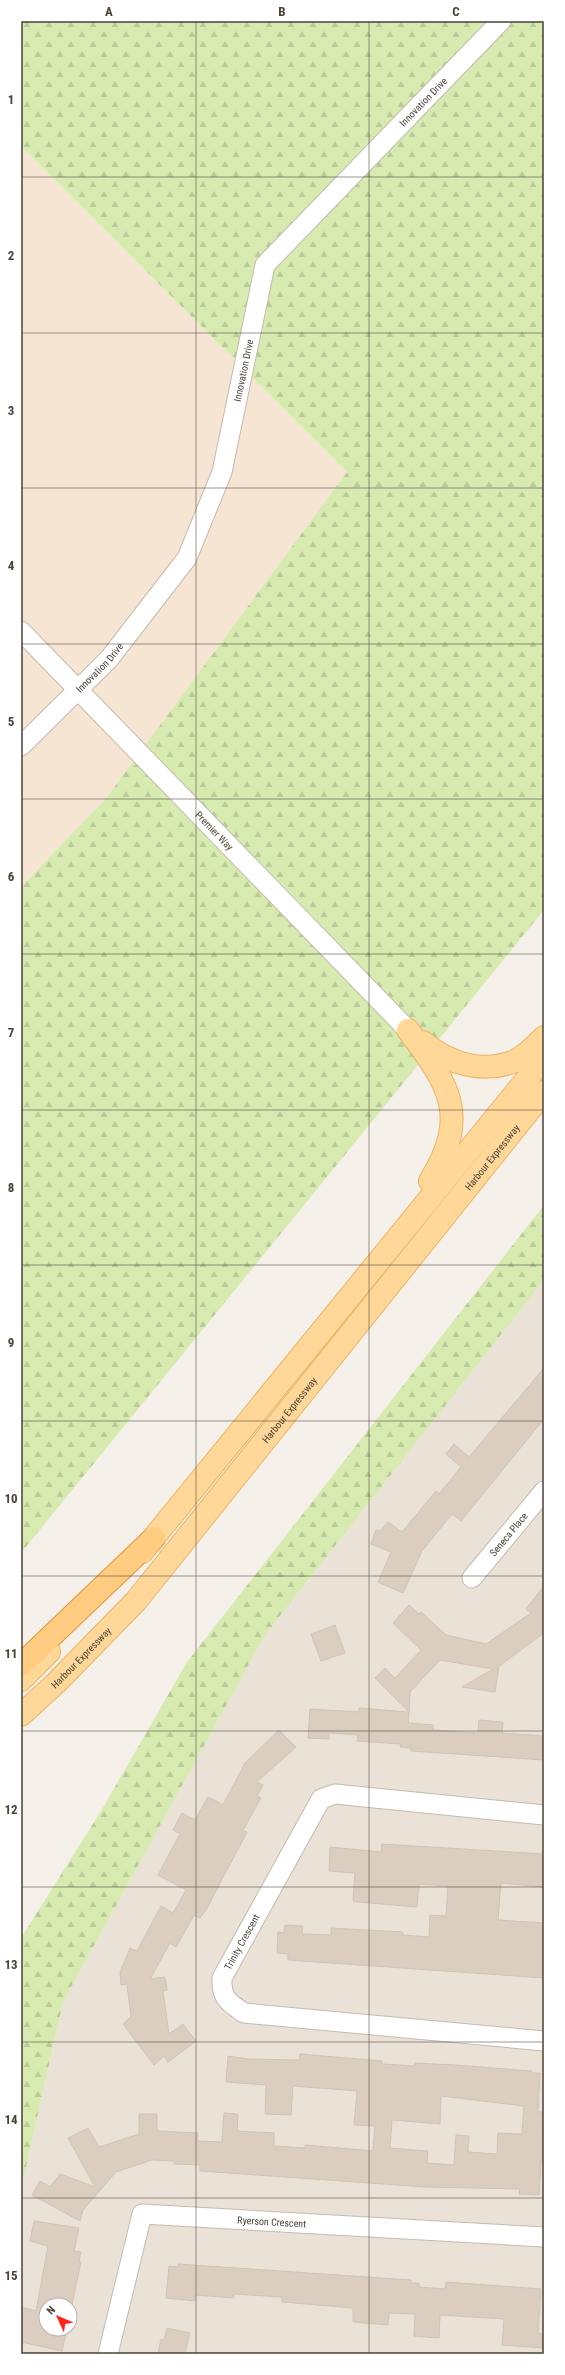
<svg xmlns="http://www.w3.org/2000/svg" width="565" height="2375" font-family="'Roboto Condensed',sans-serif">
	<defs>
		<pattern id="forest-firs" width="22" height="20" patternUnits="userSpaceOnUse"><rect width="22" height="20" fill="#d7ebb1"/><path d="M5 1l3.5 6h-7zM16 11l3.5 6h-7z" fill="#bacb99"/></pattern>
	</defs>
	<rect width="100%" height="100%" fill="#f5f1ea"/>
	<path fill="#eae2d7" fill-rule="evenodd" d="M 544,1280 L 544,2354 L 21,2354 L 21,2190 L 63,2002 L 265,1635 ZM 46,2305 L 70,2305 L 70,2329 L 46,2329 Z"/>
	<path fill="#f7e5d4" d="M 21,146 L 347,472 L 107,797 L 21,887 Z"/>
	<path fill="url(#forest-firs)" d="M 21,21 L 544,21 L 544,910 L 21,1553 L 21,887 L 107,797 L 347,472 L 21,146 Z
		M 544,1205 L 544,1280 L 265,1635 L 63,2002 L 21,2190 L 21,1938 L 101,1811 L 187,1662 Z"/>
	<path fill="#dbcec1" stroke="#d3c2b1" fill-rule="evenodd" d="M 544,1368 L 544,1419 L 461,1521 L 452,1514 L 422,1551 L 403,1593 L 378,1582 L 391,1552 L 371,1544 L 376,1530 L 380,1531 L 388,1522 L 402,1532 L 436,1491 L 439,1494 L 461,1467 L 446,1454 L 454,1444 L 469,1457 Z
		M 544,1586 L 544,1633 L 499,1666 L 495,1692 L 462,1687 L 493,1669 L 440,1660 L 410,1692 L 409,1712 L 375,1678 L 385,1668 L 395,1678 L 421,1650 L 393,1623 L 409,1605 L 419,1614 L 421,1612 L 446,1635 L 486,1644 L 531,1613 L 526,1609 Z
		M 335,1625 L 345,1653 L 321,1661 L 311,1634 Z
		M 359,1708 L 409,1712 L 408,1723 L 433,1725 L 433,1730 L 478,1733 L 479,1720 L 503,1722 L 502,1733 L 544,1736 L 544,1760 L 411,1751 L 411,1748 L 400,1747 L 401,1744 L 357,1741 L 358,1735 L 329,1733 L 329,1739 L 308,1738 L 310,1709 L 359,1712 Z
		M 279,1730 L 296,1747 L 257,1782 L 263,1785 L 257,1796 L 261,1798 L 243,1830 L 247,1832 L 206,1910 L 200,1918 L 194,1915 L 176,1947 L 170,1943 L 150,1979 L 165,1977 L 167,1990 L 163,1991 L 169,2034 L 183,2024 L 196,2041 L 168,2062 L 164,2056 L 154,2065 L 123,2024 L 131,2016 L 127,1984 L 121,1985 L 120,1972 L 130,1948 L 137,1951 L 161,1906 L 173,1913 L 186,1890 L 158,1875 L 180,1834 L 173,1830 L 182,1813 L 195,1820 L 208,1797 L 223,1805 L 245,1763 Z
		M 382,1844 L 544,1854 L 544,1887 L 501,1883 L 498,1920 L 544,1923 L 544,1978 L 288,1960 L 288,1954 L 277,1953 L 278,1932 L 284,1933 L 285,1925 L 303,1926 L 302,1934 L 331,1935 L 331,1928 L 403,1932 L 403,1935 L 429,1937 L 430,1915 L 446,1916 L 448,1886 L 419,1884 L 417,1907 L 359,1902 L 353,1901 L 355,1873 L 329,1871 L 330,1847 L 381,1852 Z
		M 300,2054 L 382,2061 L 382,2064 L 415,2066 L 415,2063 L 455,2065 L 532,2071 L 532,2073 L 540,2073 L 538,2112 L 544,2112 L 539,2195 L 519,2194 L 520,2189 L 426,2187 L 200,2171 L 200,2165 L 174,2164 L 174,2161 L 152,2160 L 116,2172 L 83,2210 L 80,2221 L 32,2195 L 40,2181 L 50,2187 L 60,2174 L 95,2187 L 68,2138 L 88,2128 L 99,2147 L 139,2134 L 139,2114 L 157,2114 L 157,2131 L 198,2133 L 197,2141 L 222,2142 L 224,2113 L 238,2114 L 237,2131 L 274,2133 L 274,2146 L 305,2148 L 305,2145 L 373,2151 L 375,2126 L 354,2125 L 357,2091 L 293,2086 L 291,2115 L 265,2114 L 266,2085 L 226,2082 L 228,2056 L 248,2059 L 299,2060 ZM 441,2096 L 524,2106 L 522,2134 L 498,2133 L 497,2154 L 468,2152 L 469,2136 L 456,2135 L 454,2165 L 427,2163 L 428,2151 L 390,2148 L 392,2120 L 440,2124 Z
		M 34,2221 L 79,2228 L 74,2251 L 81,2252 L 79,2262 L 81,2262 L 70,2314 L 70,2305 L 46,2305 L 46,2329 L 67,2329 L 62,2351 L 21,2342 L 21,2307 L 36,2311 L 48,2246 L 30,2241 Z
		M 178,2264 L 411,2280 L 411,2283 L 419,2283 L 419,2287 L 445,2289 L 446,2282 L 541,2289 L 538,2333 L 544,2334 L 544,2348 L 502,2345 L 504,2319 L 440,2315 L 439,2338 L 414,2336 L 415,2314 L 389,2313 L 388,2325 L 353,2322 L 353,2308 L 282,2302 L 282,2297 L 234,2294 L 234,2298 L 195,2295 L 195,2301 L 166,2298 L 169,2266 L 178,2267 Z
		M 167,2328 L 190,2333 L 185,2354 L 158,2354 L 161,2339 L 164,2340 Z"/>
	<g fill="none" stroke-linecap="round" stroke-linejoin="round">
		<defs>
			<g id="minor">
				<path id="s1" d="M 21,631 L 408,1030"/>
				<path id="s2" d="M 21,746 L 109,659 L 187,558 L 222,472 L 265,265 L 501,21"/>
				<path id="s3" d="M 472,1578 L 544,1491"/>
				<path d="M 544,1815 L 335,1794 L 321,1799 L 222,1978 C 221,1998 228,2002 244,2013 L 544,2041"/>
				<path id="s4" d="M 108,2354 L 142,2214 L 544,2237"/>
			</g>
			<g id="primary">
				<path d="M 408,1030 C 450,1086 470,1116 430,1181"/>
				<path d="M 423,1042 C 449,1064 483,1074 515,1061 C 526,1056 536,1045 544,1037"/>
				<path d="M 142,1552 L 544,1058"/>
				<path d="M 21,1680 L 49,1652"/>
				<path id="s5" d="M 21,1715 L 56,1683 L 136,1601 L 544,1092"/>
			</g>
			<path id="trunk" d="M 21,1665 L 154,1538"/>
		</defs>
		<use href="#minor" stroke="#c5baae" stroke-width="21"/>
		<use href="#primary" stroke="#e9b463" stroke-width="24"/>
		<use href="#trunk" stroke="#e59234" stroke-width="24"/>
		<use href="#minor" stroke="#fff" stroke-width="19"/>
		<use href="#primary" stroke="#ffd899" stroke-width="22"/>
		<use href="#trunk" stroke="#ffcc82" stroke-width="22"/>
	</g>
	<path fill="none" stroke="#4a4137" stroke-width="1" stroke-opacity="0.55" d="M 196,21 L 196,2354M 369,21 L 369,2354M 21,177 L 544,177M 21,333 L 544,333M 21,488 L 544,488M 21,644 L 544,644M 21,799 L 544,799M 21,954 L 544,954M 21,1110 L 544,1110M 21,1265 L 544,1265M 21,1421 L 544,1421M 21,1576 L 544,1576M 21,1731 L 544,1731M 21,1887 L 544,1887M 21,2042 L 544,2042M 21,2198 L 544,2198"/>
	<g text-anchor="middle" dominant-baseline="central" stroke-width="4" stroke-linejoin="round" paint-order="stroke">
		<g font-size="10" fill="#4a4137" stroke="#fff">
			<text stroke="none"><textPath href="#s2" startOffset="783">Innovation Drive</textPath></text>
			<text stroke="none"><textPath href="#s2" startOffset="448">Innovation Drive</textPath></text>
			<text stroke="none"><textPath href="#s2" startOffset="111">Innovation Drive</textPath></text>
			<text stroke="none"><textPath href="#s1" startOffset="278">Premier Way</textPath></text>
			<text stroke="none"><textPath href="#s5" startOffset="731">Harbour Expressway</textPath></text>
			<text stroke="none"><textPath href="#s5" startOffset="407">Harbour Expressway</textPath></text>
			<text stroke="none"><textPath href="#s3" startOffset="57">Seneca Place</textPath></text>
			<text stroke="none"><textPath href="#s5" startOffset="83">Harbour Expressway</textPath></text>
			<text transform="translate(242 1942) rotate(-61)">Trinity Crescent</text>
			<text stroke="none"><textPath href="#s4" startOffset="274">Ryerson Crescent</textPath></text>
		</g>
	</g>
	<rect width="565" height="2375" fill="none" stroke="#ffffff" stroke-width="44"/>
	<g transform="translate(58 2317) rotate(314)"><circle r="19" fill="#ffffff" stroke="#b7b3af"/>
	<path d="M0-3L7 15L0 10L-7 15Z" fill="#ff2317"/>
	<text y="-6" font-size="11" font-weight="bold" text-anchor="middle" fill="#4a4137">N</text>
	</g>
	<rect x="22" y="22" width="521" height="2331" fill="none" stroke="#4a4137" stroke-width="1.5"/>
	<g font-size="13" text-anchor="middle" font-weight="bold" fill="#4a4137">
		<text x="109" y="16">A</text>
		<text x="282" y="16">B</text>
		<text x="456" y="16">C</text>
		<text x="11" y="104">1</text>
		<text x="11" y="260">2</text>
		<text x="11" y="415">3</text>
		<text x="11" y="570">4</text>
		<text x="11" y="726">5</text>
		<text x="11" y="881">6</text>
		<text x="11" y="1037">7</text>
		<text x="11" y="1192">8</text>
		<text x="11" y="1347">9</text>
		<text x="11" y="1503">10</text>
		<text x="11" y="1658">11</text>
		<text x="11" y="1814">12</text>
		<text x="11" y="1969">13</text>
		<text x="11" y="2124">14</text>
		<text x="11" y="2280">15</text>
	</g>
</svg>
